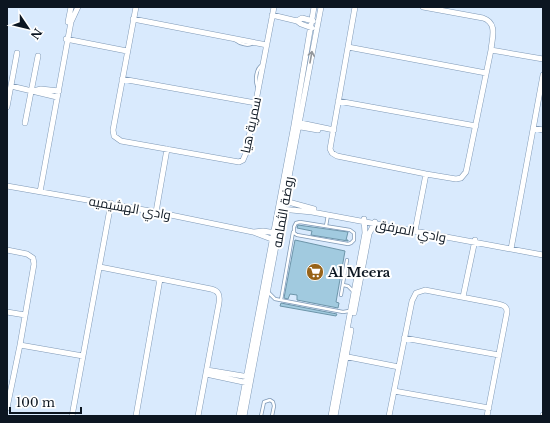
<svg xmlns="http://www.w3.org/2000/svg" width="550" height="423" font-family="'Libre Baskerville',Cairo,serif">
	<rect width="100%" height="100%" fill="#d9eafd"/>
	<path fill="#a1cadf" stroke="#6d95a9" d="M 298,225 L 348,232 L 346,240 L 348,240 L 348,241 L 311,235 L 312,231 L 297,228 Z
		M 295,240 L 345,251 L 336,302 L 339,303 L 338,308 L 297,300 L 297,295 L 290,294 L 288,299 L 284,298 Z
		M 281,303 L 337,314 L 336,316 L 280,306 Z"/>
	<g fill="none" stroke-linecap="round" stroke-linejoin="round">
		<defs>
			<path id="lane" d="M 235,40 C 240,44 249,47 254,42
				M 257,86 C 255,79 256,69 262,65
				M 300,222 L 350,230 L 354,233 L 354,240 L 351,243 L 348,244 L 297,235 L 294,233 L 294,227 L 296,223 Z
				M 326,226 L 328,215
				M 343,285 L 348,286 L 353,291
				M 269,293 L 275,299 L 343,312 L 349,311
				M 341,295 L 347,260
				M 281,300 L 293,232
				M 261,416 L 264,402 L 270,400 L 273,402 L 274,406 L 272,416"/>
			<path id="street" d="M 136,7 L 113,130 L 114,136 L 121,141 L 239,162 L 243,160 L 246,153 L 274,7
				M 355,7 L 330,149 L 332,153 L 337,156 L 426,174 L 456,179 L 461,178 L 466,172 L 491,50 C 492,38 498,23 483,18 L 423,7
				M 272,15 L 297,21 L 301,24 L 312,28
				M 133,19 L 267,45
				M 297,21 L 302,18 L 313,21
				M 68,22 L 71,7
				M 66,39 L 127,51
				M 348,47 L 486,73
				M 491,50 L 543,59
				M 122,79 L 256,103
				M 11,86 L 57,97
				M 33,91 L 41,89 L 59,91
				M 338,101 L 476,126
				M 7,107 L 17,53
				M 296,122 L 334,130
				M 25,123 L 38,56
				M 295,126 L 318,130
				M 533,128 L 543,130
				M 7,186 L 156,212 L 253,232 L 274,240
				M 40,192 L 71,22 L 78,7
				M 281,200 L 314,209
				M 281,209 L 312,212 L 543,255
				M 156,212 L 167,149
				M 415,231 L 426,174
				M 254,232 L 263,231 L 276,233
				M 511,249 L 543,75
				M 7,250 L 27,254 L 33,258 L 34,264 L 20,345 L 7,408
				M 100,267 L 211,289 C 219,291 220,295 219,303 L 198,416
				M 463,297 L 475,240
				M 7,312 L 25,315
				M 354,313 L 369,234 L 375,222
				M 404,338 L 499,355
				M 20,345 L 83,356
				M 343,356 L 399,367
				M 207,370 L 249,377
				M 206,374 L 248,383
				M 394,391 L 489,408
				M 72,416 L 111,203
				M 136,416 L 160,279
				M 239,416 L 294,125 L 314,7
				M 244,416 L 321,7
				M 331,416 L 365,233 L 364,219
				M 335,416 L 351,330
				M 389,416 L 412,301 L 416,293 L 425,290 L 498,304 C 503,305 507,306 507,312 L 487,416
				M 543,416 L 543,415"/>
		</defs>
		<use href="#lane" stroke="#7f99b6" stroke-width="4"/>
		<use href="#street" stroke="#7f99b6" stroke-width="6"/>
		<use href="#lane" stroke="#fff" stroke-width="2.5"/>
		<use href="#street" stroke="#fff" stroke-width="5"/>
	</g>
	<defs><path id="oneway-shaft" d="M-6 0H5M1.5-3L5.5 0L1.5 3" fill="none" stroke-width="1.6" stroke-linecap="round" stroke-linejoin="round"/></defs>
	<use stroke="#92969b" href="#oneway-shaft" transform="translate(311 57) rotate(-80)"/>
	<defs>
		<symbol id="supermarket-disc" viewBox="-11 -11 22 22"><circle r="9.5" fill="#976318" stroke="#fff"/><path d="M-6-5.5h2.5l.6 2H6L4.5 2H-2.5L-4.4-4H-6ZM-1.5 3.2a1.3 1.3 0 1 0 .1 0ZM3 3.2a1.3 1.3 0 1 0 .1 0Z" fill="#fff"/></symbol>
	</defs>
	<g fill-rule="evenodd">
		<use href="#supermarket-disc" x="305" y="262" width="20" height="20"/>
	</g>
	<g text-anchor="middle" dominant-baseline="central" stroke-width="4" stroke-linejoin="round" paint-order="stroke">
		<g font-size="13" fill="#0c1621" stroke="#fff">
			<text transform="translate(251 125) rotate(-78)">سمرية هيا</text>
			<text transform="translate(130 208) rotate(10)">وادي الهشيميه</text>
			<text transform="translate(283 212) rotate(-80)">روضة الثمامه</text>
			<text transform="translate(411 231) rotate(11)">وادي المرفق</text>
		</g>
		<g font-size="13" font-weight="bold" fill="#0c1621" stroke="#fff" text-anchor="start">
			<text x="328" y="272">Al Meera</text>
		</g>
	</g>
	<rect width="550" height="423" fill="none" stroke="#0c1621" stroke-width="16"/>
	<g transform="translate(28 28) rotate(125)" stroke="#ffffff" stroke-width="3" paint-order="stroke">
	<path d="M0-3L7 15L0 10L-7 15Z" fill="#0c1621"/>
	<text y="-6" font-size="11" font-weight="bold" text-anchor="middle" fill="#0c1621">N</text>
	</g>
	<path d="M10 407v6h71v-6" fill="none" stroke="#0c1621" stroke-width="2"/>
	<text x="16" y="407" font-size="12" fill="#0c1621" stroke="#ffffff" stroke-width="3" paint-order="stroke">100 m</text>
</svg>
